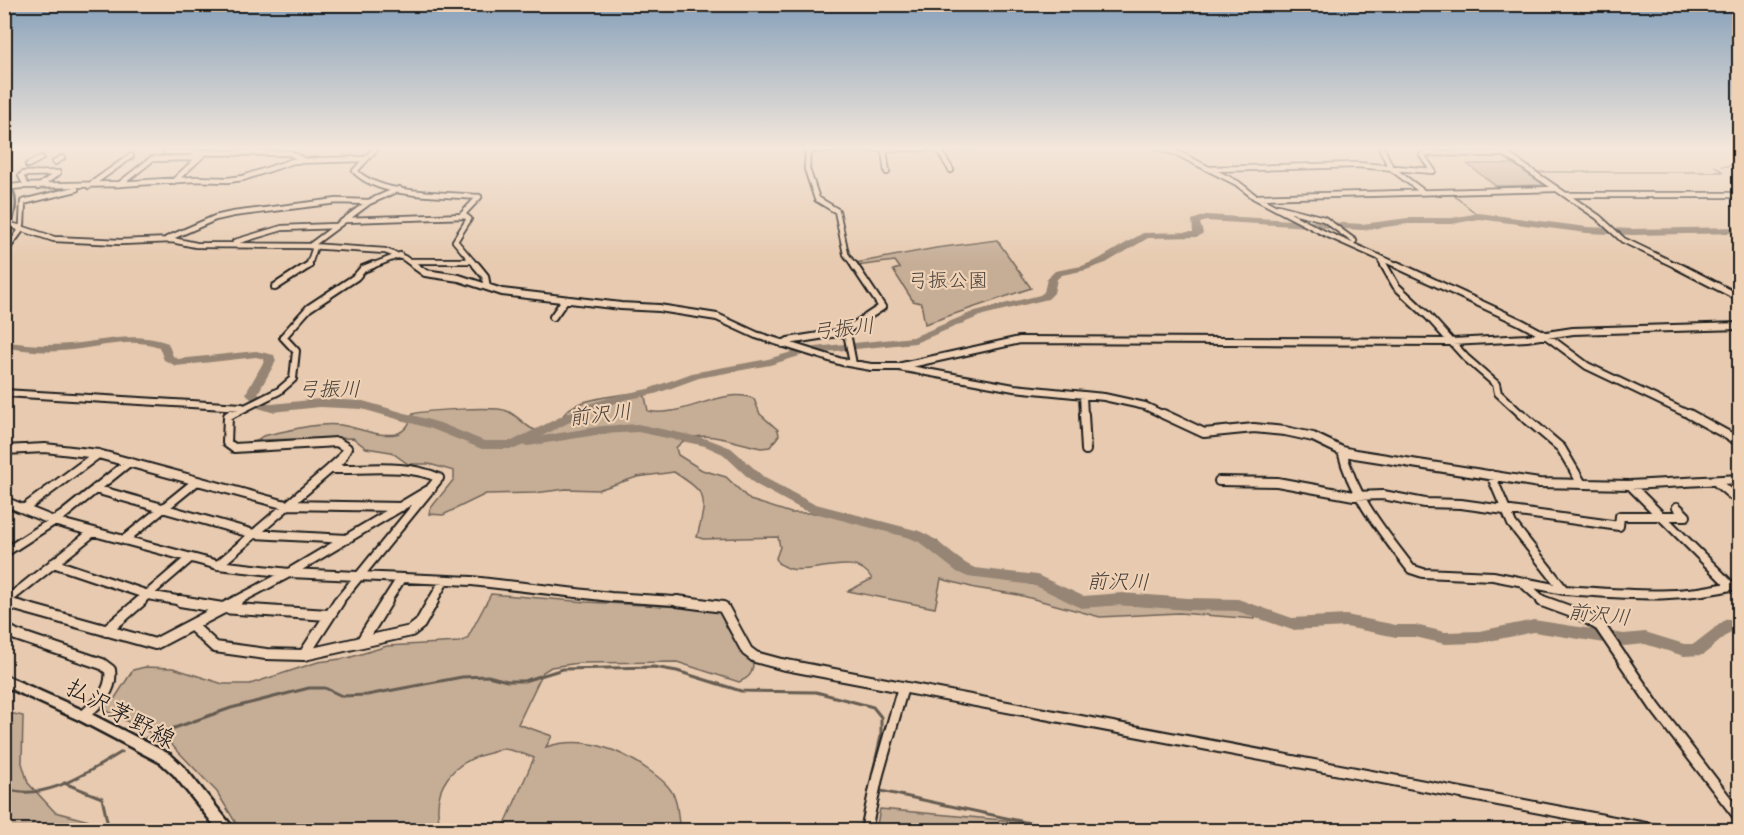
<svg xmlns="http://www.w3.org/2000/svg" width="1744" height="835" font-family="Itim,'Klee One',sans-serif">
	<rect width="100%" height="100%" fill="#e7caaf"/>
	<filter id="ink" filterUnits="userSpaceOnUse"><feTurbulence type="fractalNoise" baseFrequency=".0167" numOctaves="2"/><feDisplacementMap in="SourceGraphic" scale="12" xChannelSelector="R" yChannelSelector="G"/><feConvolveMatrix kernelMatrix="1 2 1 2 8 2 1 2 1" color-interpolation-filters="sRGB"/></filter>
	<g filter="url(#ink)">
		<path fill="#c5ad96" stroke="#706459" stroke-width="1.5" d="M 1467,164 L 1513,164 L 1544,185 L 1496,186 Z
			M 997,240 L 1031,288 L 925,324 L 921,303 L 913,301 L 893,270 L 900,268 L 895,261 L 856,266 L 855,263 L 936,248 Z
			M 635,393 L 645,396 L 648,411 C 683,419 724,385 754,399 L 760,414 L 778,430 L 779,435 L 770,447 L 761,448 C 735,443 694,424 676,448 L 678,455 L 702,470 L 726,477 L 750,500 L 791,513 L 829,513 L 877,527 L 918,533 L 937,541 L 947,556 L 971,571 L 1044,587 L 1091,603 L 1197,608 L 1232,606 L 1250,609 L 1256,614 L 1255,619 L 1179,613 L 1100,617 L 1019,595 L 975,588 L 941,579 L 935,608 L 848,591 L 872,579 C 858,551 813,574 791,569 C 787,568 782,565 778,563 L 776,558 L 780,547 L 778,537 L 703,539 L 697,537 C 707,496 709,495 674,472 L 637,477 L 598,490 L 566,489 L 535,493 L 486,494 L 443,515 L 429,514 L 430,509 L 454,479 L 454,471 L 429,464 L 408,464 L 391,452 L 366,448 L 353,438 L 257,440 L 263,436 C 288,431 315,422 341,425 C 359,428 377,437 396,434 C 406,431 410,423 413,414 C 426,410 496,406 507,411 C 521,417 527,431 543,432 C 558,427 558,421 567,411 C 578,399 619,395 635,393 Z
			M 491,594 L 586,602 L 721,609 L 753,665 C 752,675 748,678 739,682 L 677,662 L 579,663 L 551,667 L 543,672 L 518,724 L 552,736 L 546,747 C 583,735 620,749 650,771 C 661,779 670,786 675,798 C 678,808 678,820 680,830 L 507,830 L 505,824 L 534,758 C 526,755 512,749 503,749 C 499,749 494,752 490,753 C 452,761 431,788 440,826 L 446,830 L 240,830 L 217,792 L 169,742 L 102,709 L 115,698 L 133,670 L 145,667 L 173,668 L 223,684 L 250,684 L 318,662 L 348,658 L 387,646 L 459,642 L 467,639 Z
			M 5,712 L 23,716 L 22,763 L 28,783 L 55,812 L 101,824 L 102,830 L 5,830 Z
			M 880,809 L 1035,823 L 1047,830 L 876,830 Z"/>
		<g fill="none" stroke-linecap="round" stroke-linejoin="round">
			<path stroke="#655b51" stroke-width="1.5" d="M 777,147 L 808,149
				M 1722,166 L 1740,166
				M 1535,172 L 1723,172 L 1715,166
				M 1451,193 L 1479,216"/>
			<path stroke="#655b51" stroke-width="3" d="M 146,738 L 231,708 L 309,688 L 325,688 L 342,696 L 367,695 L 462,677 L 488,676 L 507,681 L 524,681 L 563,669 L 654,667 L 677,671 L 741,691 L 816,692 L 873,707 L 881,717 L 881,736 L 873,771
				M 64,783 L 102,798 L 109,830
				M 4,788 C 43,804 89,771 122,752
				M 881,791 L 1062,830"/>
			<path fill="#968574" fill-rule="evenodd" d="M 1479,213 L 1587,227 L 1632,229 L 1740,227 L 1740,233 L 1632,235 L 1587,233 L 1479,219 L 1452,224 L 1408,224 L 1362,230 L 1207,221 L 1200,223 L 1203,233 L 1198,237 L 1148,238 L 1106,263 L 1086,270 L 1062,275 L 1057,279 L 1054,293 L 1048,299 L 983,315 L 915,343 L 806,354 L 770,365 L 699,378 L 655,394 L 624,400 L 590,412 L 542,436 L 602,426 L 638,424 L 708,439 L 731,448 L 765,478 L 812,503 L 919,531 C 940,539 954,559 975,568 L 1037,575 L 1083,596 L 1122,593 L 1188,598 L 1238,599 L 1292,618 L 1346,615 L 1396,625 L 1415,625 L 1445,632 L 1479,631 L 1534,620 L 1624,634 L 1645,632 L 1684,644 L 1694,644 L 1725,620 L 1740,618 L 1740,630 L 1733,630 L 1703,655 L 1684,656 L 1645,644 L 1624,646 L 1534,632 L 1479,643 L 1445,644 L 1415,637 L 1396,637 L 1346,627 L 1292,630 L 1237,611 L 1188,610 L 1122,605 L 1081,608 L 1034,585 L 968,577 L 957,572 L 919,542 L 910,538 L 803,510 L 755,484 L 723,454 L 705,446 L 638,432 L 602,434 L 528,446 L 524,445 L 514,449 L 482,449 L 432,429 L 362,409 L 320,407 L 272,412 L 258,408 L 246,393 L 264,361 L 264,359 L 256,357 L 176,366 L 164,360 L 159,347 C 133,338 106,346 80,349 C 55,353 29,352 4,347 L 4,341 C 26,345 48,346 70,344 C 104,341 134,331 168,343 L 173,356 L 178,359 L 256,351 L 274,355 L 276,361 L 258,393 L 266,402 L 272,404 L 320,399 L 363,401 L 440,423 L 484,441 L 512,441 L 582,406 L 618,395 L 648,389 L 692,373 L 768,359 L 805,348 L 913,337 L 975,311 L 1040,295 L 1044,292 L 1047,279 L 1055,271 L 1082,266 L 1099,259 L 1143,233 L 1193,232 L 1192,220 L 1206,215 L 1362,224 L 1408,218 L 1452,218 Z"/>
			<defs>
				<path id="minor-far3" d="M 377,147 L 355,171 C 381,198 443,193 479,197
					M 808,147 L 807,169 L 817,199 L 837,211 L 846,254 L 855,267
					M 937,147 L 951,170
					M 1157,147 L 1177,153 L 1237,183 L 1255,197 L 1324,233 L 1401,267
					M 1381,147 L 1391,168 L 1423,192
					M 1495,147 L 1598,217 L 1623,240 L 1679,267
					M 807,150 L 972,147
					M 884,150 L 887,172
					M 165,152 L 290,153 L 301,159
					M 55,162 L 62,158
					M 28,165 L 41,158
					M 1211,169 L 1357,165 L 1433,171 L 1422,155 L 1423,153 L 1504,154
					M 120,184 L 152,159 L 190,158 L 202,155 L 174,181
					M 26,185 L 21,176 L 23,174 L 58,173 L 38,187
					M 20,186 L 120,184 L 195,179 L 228,180 L 243,178 L 293,161 L 364,159
					M 89,186 L 131,156
					M 1566,195 L 1740,195
					M 1257,197 L 1555,189
					M 1278,207 L 1324,219 L 1354,241
					M 461,216 L 479,197
					M 346,220 L 465,216 L 469,219 L 455,241 L 477,267
					M 14,226 L 54,239 L 120,242 L 172,240 L 196,245 L 310,246 L 385,251 L 404,258 L 416,267
					M 19,229 L 22,225 L 23,202 L 76,189
					M 167,239 L 215,218 L 233,214 L 337,201 L 369,202
					M 235,242 L 282,228 L 335,226
					M 310,246 L 369,202 L 399,189
					M 4,253 L 21,230
					M 1379,257 L 1385,267
					M 409,261 L 472,261
					M 308,267 L 315,247
					M 369,267 L 400,255"/>
				<path id="minor-far2" d="M 414,265 L 425,273 L 459,278 L 502,292 L 621,306 L 659,308 L 717,317 L 756,335 L 842,362 L 871,367 L 899,367 L 1014,388 L 1104,397 L 1145,406 L 1166,416
					M 476,265 L 485,276 L 487,287
					M 1384,265 L 1396,286 L 1428,316 L 1466,358 L 1496,384 L 1498,393 L 1523,416
					M 1397,265 L 1520,322 L 1548,337 L 1587,366 L 1692,416
					M 1676,265 L 1740,298
					M 275,287 L 309,265
					M 553,317 L 565,300
					M 844,332 L 848,338 L 853,364
					M 783,344 L 788,341 L 844,332 L 882,307 L 854,265
					M 902,366 L 1020,340 L 1452,342 L 1527,338 L 1573,331 L 1740,326
					M 4,393 L 242,407
					M 1083,395 L 1084,416
					M 229,416 L 279,391 L 293,379 L 296,351 L 283,337 L 309,308 L 356,277 L 363,269 L 373,265"/>
				<path id="minor-far1" d="M 1084,414 L 1086,450
					M 1163,414 L 1204,433 L 1254,428 L 1285,431 L 1313,437 L 1342,451 L 1355,454 L 1539,483 L 1630,485 L 1740,479
					M 1521,414 L 1561,448 L 1582,484
					M 1689,414 L 1740,442
					M 4,450 L 45,448 L 98,454 L 286,505 L 401,507
					M 1342,451 C 1353,497 1383,532 1411,569 L 1423,573 L 1493,576 L 1564,590 L 1512,524 L 1491,475
					M 330,469 C 364,470 407,463 439,478 L 338,602
					M 1219,481 L 1277,482 L 1354,496 L 1383,495 L 1425,503 L 1461,504 L 1619,526 L 1620,516 L 1686,516 L 1677,507
					M 1715,481 L 1740,502
					M 1630,485 L 1731,586
					M 95,489 L 254,534 L 347,539
					M 4,501 L 53,521 L 218,565 L 289,573 L 472,581 L 611,597 L 691,602
					M 25,508 L 98,454
					M 124,540 L 197,481
					M 4,553 L 63,515 L 129,462
					M 53,563 L 148,595 L 188,602
					M 218,565 L 330,469 L 341,459 L 347,448 L 337,442 L 234,448 L 227,443 L 228,416 L 231,414
					M 1522,582 L 1544,602
					M 1564,590 C 1626,594 1678,600 1740,584
					M 5,602 L 93,532
					M 139,602 L 189,559
					M 234,602 L 289,573 L 432,488
					M 386,602 L 400,580
					M 432,602 L 444,581"/>
				<path id="minor" d="M 180,601 L 222,608 L 328,615
					M 677,601 L 723,607 L 747,651 L 755,657 L 781,664 L 1656,830
					M 1542,601 L 1583,616 L 1600,626 L 1655,707 L 1740,818
					M 4,602 L 155,644 L 237,601
					M 4,603 L 7,601
					M 191,625 L 215,647 L 266,654 L 304,655 L 411,631 L 420,624 L 433,601
					M 4,628 L 16,635 L 102,664 L 110,670 C 113,691 98,703 83,716
					M 106,631 L 141,601
					M 362,641 L 387,601
					M 304,655 L 339,601
					M 866,830 L 878,774 L 903,687"/>
				<path id="major" d="M 4,675 L 87,712 L 171,755 L 184,767 L 231,825 L 233,830 L 218,830 L 174,775 L 161,763 L 79,720 L 4,686 Z"/>
				<path id="highway" d="M 4,180 C 20,193 15,216 7,232 L 4,232 L 4,220 L 7,206 Z"/>
			</defs>
			<use href="#minor-far3" stroke="#1c1c1c" stroke-width="8"/>
			<use href="#minor-far2" stroke="#1c1c1c" stroke-width="10"/>
			<use href="#minor-far1" stroke="#1c1c1c" stroke-width="12"/>
			<use href="#minor" stroke="#1c1c1c" stroke-width="14"/>
			<use href="#major" stroke="#1c1c1c" stroke-width="5"/>
			<use href="#highway" stroke="#1c1c1c" stroke-width="5"/>
			<use href="#minor-far3" stroke="#efd1b5" stroke-width="4.5"/>
			<use href="#minor-far2" stroke="#efd1b5" stroke-width="6"/>
			<use href="#minor-far1" stroke="#efd1b5" stroke-width="8"/>
			<use href="#minor" stroke="#efd1b5" stroke-width="10"/>
			<use href="#major" fill="#efd1b5" fill-rule="evenodd"/>
			<use href="#highway" fill="#efd1b5" fill-rule="evenodd"/>
			<defs>
				<path id="minor-bridge" d="M 4,188 L 20,186"/>
			</defs>
			<use href="#minor-bridge" stroke="#1c1c1c" stroke-width="8" stroke-linecap="butt"/>
			<use href="#minor-bridge" stroke="#efd1b5" stroke-width="4.5"/>
		</g>
	</g>
	<linearGradient id="sky" x2="0" y2="1"><stop stop-color="#87a1ba"/><stop offset="0.56" stop-color="#f4e7db"/><stop offset="1" stop-color="#f4e7db" stop-opacity="0"/></linearGradient>
	<rect width="1744" height="264" fill="url(#sky)"/>
	<g text-anchor="middle" dominant-baseline="central" stroke-width="4.5" stroke-linejoin="round" paint-order="stroke">
		<g font-size="20" fill="#46403a" stroke="#efd1b5">
			<text x="948" y="280">弓振公園</text>
		</g>
		<g font-size="21" font-style="italic" fill="#47413b" stroke="#efd1b5">
			<text transform="translate(843 328) rotate(-6)">弓振川</text>
			<text x="329" y="388">弓振川</text>
			<text transform="translate(600 414) rotate(-6)">前沢川</text>
			<text transform="translate(1118 581) rotate(1)">前沢川</text>
			<text transform="translate(1599 614) rotate(6)">前沢川</text>
		</g>
		<g font-size="24" fill="#1c1c1c" stroke="#efd1b5">
			<text transform="translate(121 713) rotate(28)">払沢茅野線</text>
		</g>
	</g>
	<rect width="1744" height="835" fill="none" stroke="#efd1b5" stroke-width="24"/>
	<rect x="12" y="12" width="1720" height="811" fill="none" stroke="#1c1c1c" stroke-width="2" filter="url(#ink)"/>
</svg>
